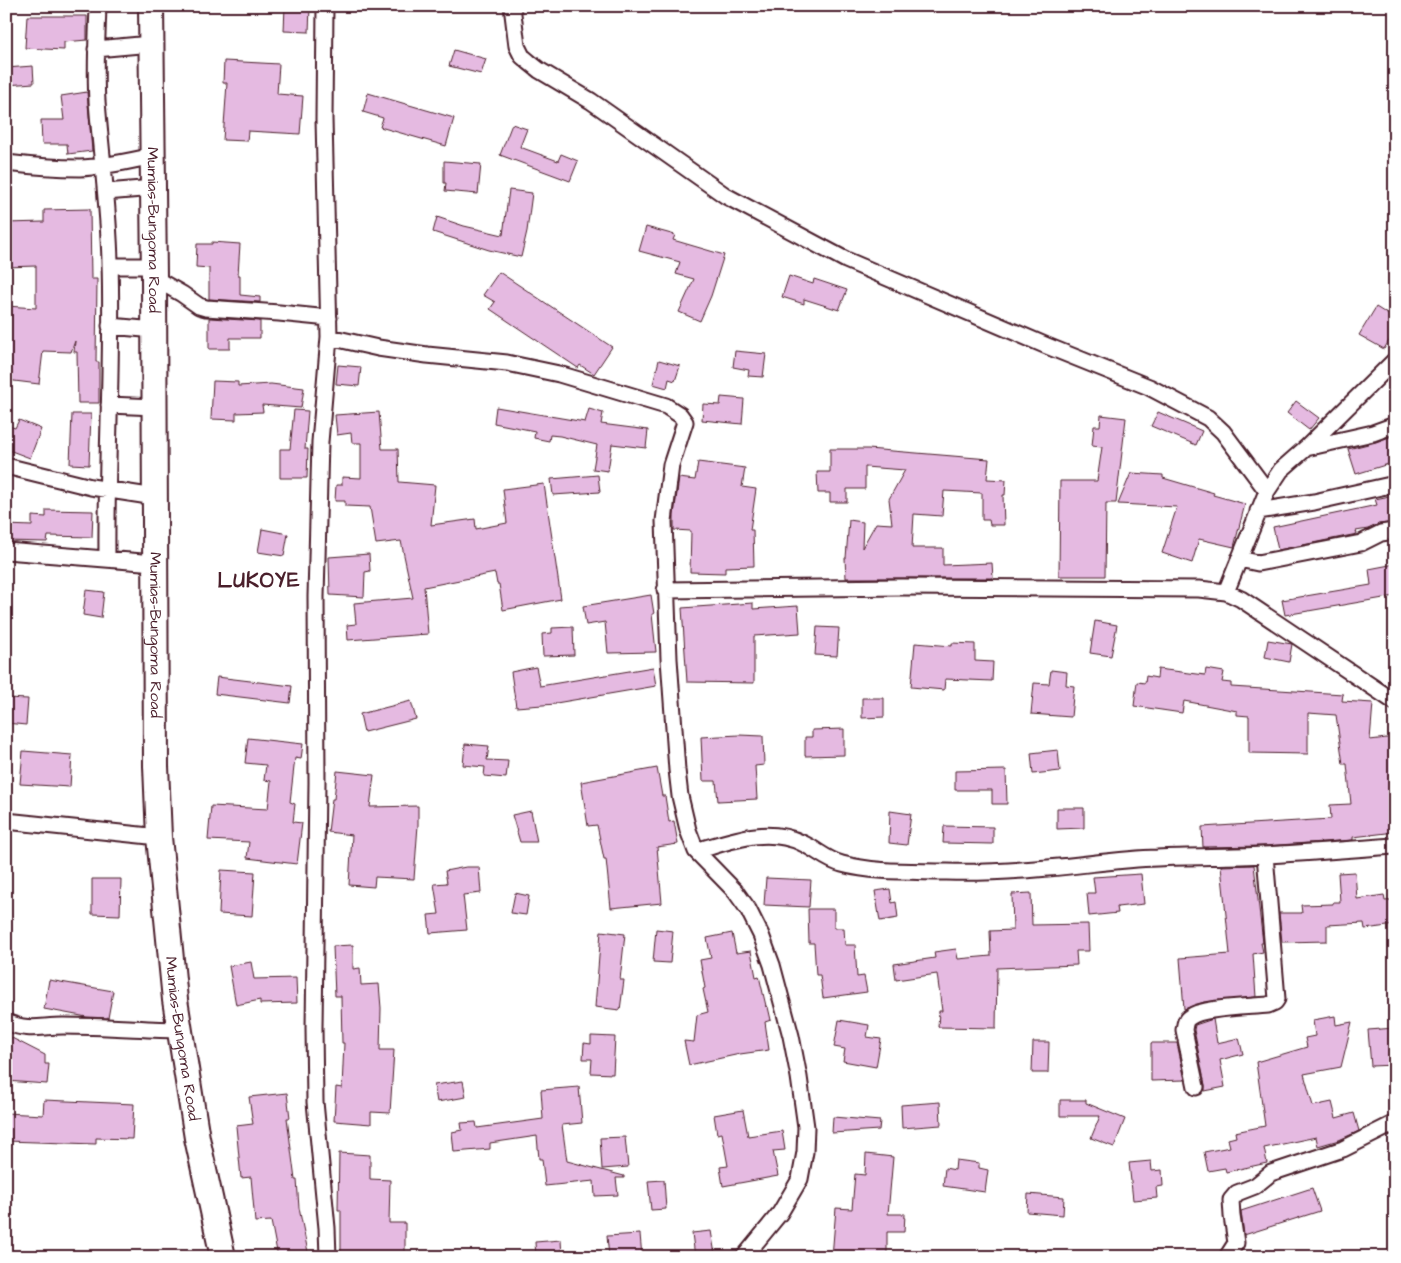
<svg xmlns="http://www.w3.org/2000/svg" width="1401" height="1263" font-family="'Architects Daughter',sans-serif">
	<rect width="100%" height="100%" fill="#fff"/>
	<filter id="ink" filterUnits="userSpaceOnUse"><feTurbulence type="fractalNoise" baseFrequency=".02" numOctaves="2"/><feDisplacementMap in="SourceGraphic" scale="10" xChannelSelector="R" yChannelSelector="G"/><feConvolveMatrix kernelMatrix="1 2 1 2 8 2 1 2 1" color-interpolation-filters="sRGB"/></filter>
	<g filter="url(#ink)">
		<path fill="#e5bae1" stroke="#4a1f2b" d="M 285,6 L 310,6 L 309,32 L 284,31 Z
			M 27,16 L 87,16 L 87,40 L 64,42 L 64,50 L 25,48 Z
			M 454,50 L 486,59 L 481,74 L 449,66 Z
			M 224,61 L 279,64 L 277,94 L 303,96 L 300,134 L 248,131 L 247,141 L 223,140 L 227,83 L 223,83 Z
			M 33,66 L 34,83 L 6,85 L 6,68 Z
			M 87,92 L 92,151 L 68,154 L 67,144 L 42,144 L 41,120 L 64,120 L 61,96 Z
			M 368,93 L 454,118 L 446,146 L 380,127 L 383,118 L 363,112 Z
			M 512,124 L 527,129 L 520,147 L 558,161 L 561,154 L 578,161 L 570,181 L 500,155 Z
			M 444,161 L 481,164 L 478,194 L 445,191 L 446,183 L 444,183 Z
			M 509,190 L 532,193 L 527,231 L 521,257 L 489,250 L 433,232 L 437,217 L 464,226 L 503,235 Z
			M 90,209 L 91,279 L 97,279 L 96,362 L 99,362 L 99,403 L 78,403 L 77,352 L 74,352 L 75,341 L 71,352 L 43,351 L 39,384 L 6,380 L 6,306 L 36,308 L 36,266 L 6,267 L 6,223 L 44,222 L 44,210 Z
			M 646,227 L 675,235 L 673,240 L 724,255 L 711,296 L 700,321 L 679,312 L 694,279 L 676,274 L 680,262 L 639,251 Z
			M 212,242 L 240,244 L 238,275 L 240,275 L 240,295 L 260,297 L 260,302 L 209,299 L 209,268 L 196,267 L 197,244 L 212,244 Z
			M 499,272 L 612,347 L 594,374 L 580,365 L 578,368 L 490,309 L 495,302 L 483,295 Z
			M 789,276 L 813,284 L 814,279 L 847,290 L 839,310 L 804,299 L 804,304 L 782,297 Z
			M 1376,307 L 1395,319 L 1395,331 L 1384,349 L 1359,335 Z
			M 209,318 L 260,321 L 260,338 L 230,338 L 230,349 L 209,349 Z
			M 735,351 L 766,354 L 763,377 L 748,376 L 749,370 L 733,367 Z
			M 659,360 L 680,366 L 675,381 L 669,379 L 667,388 L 653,384 Z
			M 338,365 L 361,367 L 359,386 L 336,384 Z
			M 213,381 L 238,382 L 238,386 L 271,384 L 304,388 L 301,408 L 262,405 L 263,412 L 236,413 L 236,420 L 211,419 Z
			M 721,397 L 744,399 L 742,424 L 702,420 L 703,404 L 720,405 Z
			M 1296,401 L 1319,418 L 1309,430 L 1287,413 Z
			M 496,407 L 585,422 L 589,409 L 603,413 L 601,424 L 648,430 L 646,448 L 612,444 L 608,471 L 593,469 L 597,445 L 560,436 L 550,435 L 549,441 L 534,438 L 535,431 L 494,423 Z
			M 294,410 L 308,411 L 305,449 L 308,449 L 307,478 L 280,478 L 280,449 L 290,449 Z
			M 379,412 L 382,449 L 398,449 L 399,482 L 435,485 L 431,525 L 475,519 L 476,529 L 507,523 L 503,489 L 544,484 L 561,599 L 503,610 L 499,584 L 497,584 L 495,573 L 424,587 L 428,634 L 348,640 L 347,625 L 356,624 L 354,603 L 413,598 L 401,541 L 376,544 L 370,507 L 345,506 L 345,501 L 335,501 L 336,485 L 342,485 L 342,477 L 361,478 L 361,443 L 352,443 L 351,433 L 337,435 L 335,415 Z
			M 1158,412 L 1202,431 L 1196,445 L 1151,426 Z
			M 72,414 L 91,414 L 89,465 L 70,464 Z
			M 1101,415 L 1126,418 L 1116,503 L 1106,503 L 1105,576 L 1059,576 L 1060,481 L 1097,481 L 1102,447 L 1092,446 L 1094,426 L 1100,426 Z
			M 19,420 L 41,429 L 30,458 L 6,449 L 6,425 L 15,428 Z
			M 1395,435 L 1395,462 L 1356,474 L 1348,449 L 1376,442 Z
			M 830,449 L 868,449 L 989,459 L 987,479 L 1006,480 L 1005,495 L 1003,495 L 1004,525 L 990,525 L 989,520 L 982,520 L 982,493 L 944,491 L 942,516 L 914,514 L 912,548 L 943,548 L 943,565 L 992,563 L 993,578 L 846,578 L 845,558 L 846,558 L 849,520 L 863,522 L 862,548 L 876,523 L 892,524 L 889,499 L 905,470 L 865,467 L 865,489 L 847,489 L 847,502 L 830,502 L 830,493 L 818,493 L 817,472 L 830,472 Z
			M 698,462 L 745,468 L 742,487 L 756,489 L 750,530 L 753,530 L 754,566 L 725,567 L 725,573 L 690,572 L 691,531 L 674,530 L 674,515 L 679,478 L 695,480 Z
			M 1131,473 L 1163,475 L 1163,478 L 1214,493 L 1213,495 L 1245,504 L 1234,547 L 1199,539 L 1192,563 L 1162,553 L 1177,507 L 1118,504 Z
			M 598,475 L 600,492 L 553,495 L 551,479 Z
			M 1395,495 L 1395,522 L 1379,524 L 1368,529 L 1356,531 L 1357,534 L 1278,550 L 1273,527 L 1377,505 L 1375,499 Z
			M 46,510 L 93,511 L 92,537 L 48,536 L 47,542 L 6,541 L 6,525 L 32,526 L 32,516 L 46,517 Z
			M 262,529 L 288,534 L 284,556 L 258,552 Z
			M 369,554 L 370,571 L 365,572 L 364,597 L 330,595 L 329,557 Z
			M 1395,564 L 1395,596 L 1285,615 L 1282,600 L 1371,585 L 1369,569 Z
			M 86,590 L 104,592 L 101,618 L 83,615 Z
			M 651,595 L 654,614 L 652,614 L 656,652 L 608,653 L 605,622 L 586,625 L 583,606 Z
			M 753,603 L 753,609 L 798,606 L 800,633 L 754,636 L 754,683 L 687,682 L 682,608 Z
			M 1095,621 L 1117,625 L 1111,656 L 1090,653 Z
			M 573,627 L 574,655 L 543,656 L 542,634 L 552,633 L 552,628 Z
			M 817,627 L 839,628 L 837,656 L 815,655 Z
			M 1268,640 L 1292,644 L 1289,662 L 1265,657 Z
			M 915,643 L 952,646 L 952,643 L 975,644 L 975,661 L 993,662 L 992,681 L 945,679 L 944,690 L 911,687 Z
			M 536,667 L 540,686 L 653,667 L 656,686 L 556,703 L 556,704 L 516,707 L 511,672 Z
			M 1158,669 L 1205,675 L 1206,669 L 1224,672 L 1222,682 L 1231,683 L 1231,687 L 1343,694 L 1342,701 L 1373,703 L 1370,740 L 1395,737 L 1395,832 L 1353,837 L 1353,840 L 1263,846 L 1203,847 L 1202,827 L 1331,819 L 1330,805 L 1351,804 L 1347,764 L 1343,764 L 1336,715 L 1308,713 L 1308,754 L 1249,753 L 1249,716 L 1237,715 L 1237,711 L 1184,701 L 1182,713 L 1134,706 L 1137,682 L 1145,683 L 1146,676 L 1157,678 Z
			M 1051,670 L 1067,672 L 1066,685 L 1074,686 L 1071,717 L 1031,714 L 1034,683 L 1049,684 Z
			M 217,677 L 292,686 L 290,703 L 215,694 Z
			M 6,698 L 28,699 L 26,725 L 6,723 Z
			M 862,698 L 884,698 L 884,717 L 862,718 Z
			M 411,701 L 416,719 L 364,732 L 360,714 Z
			M 844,729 L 844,755 L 805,756 L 805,737 L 812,737 L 812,730 Z
			M 739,735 L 763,736 L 764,765 L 755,766 L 757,799 L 718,801 L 716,781 L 703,781 L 701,737 Z
			M 248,738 L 303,744 L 301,759 L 295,758 L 290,802 L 295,804 L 293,822 L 302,823 L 297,864 L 247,858 L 249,842 L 208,840 L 211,806 L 268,809 L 271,781 L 264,780 L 266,765 L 245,763 Z
			M 465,744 L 489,746 L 487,760 L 508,761 L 506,778 L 484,776 L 485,767 L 463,765 Z
			M 1058,750 L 1060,771 L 1033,774 L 1031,753 Z
			M 23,751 L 72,755 L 70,787 L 20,784 Z
			M 657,768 L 662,796 L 665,796 L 669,822 L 674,821 L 678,844 L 657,847 L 662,903 L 611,908 L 606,859 L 604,859 L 597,825 L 588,826 L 581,782 Z
			M 1006,770 L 1007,804 L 992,804 L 992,790 L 955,790 L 955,771 Z
			M 337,771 L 374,775 L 370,807 L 418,806 L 418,825 L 414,879 L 375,877 L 374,887 L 349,885 L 352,835 L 328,832 L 332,799 L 334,799 Z
			M 1057,808 L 1084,808 L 1084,828 L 1057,829 Z
			M 531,811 L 537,842 L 520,842 L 512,815 Z
			M 890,811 L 911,814 L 907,845 L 889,843 Z
			M 944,826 L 993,827 L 993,844 L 943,843 Z
			M 1254,865 L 1263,943 L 1261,943 L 1263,952 L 1253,954 L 1256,997 L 1204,1002 L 1184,1009 L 1180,958 L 1230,954 L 1221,866 Z
			M 466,867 L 479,867 L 481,893 L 463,895 L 467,930 L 430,933 L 428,915 L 439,914 L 434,884 L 447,883 L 445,871 Z
			M 221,870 L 255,872 L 252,916 L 219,914 Z
			M 1355,872 L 1357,899 L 1384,895 L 1385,901 L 1395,900 L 1395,925 L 1365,929 L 1364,923 L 1327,925 L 1327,941 L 1282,942 L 1279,913 L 1302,913 L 1301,905 L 1333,904 L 1333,902 L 1340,902 L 1338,873 Z
			M 1141,874 L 1144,904 L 1117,907 L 1118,913 L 1089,916 L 1087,893 L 1095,893 L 1093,877 Z
			M 766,878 L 811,880 L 809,907 L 764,905 Z
			M 92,879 L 121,879 L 120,915 L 92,914 Z
			M 890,889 L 892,903 L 896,902 L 898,918 L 880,921 L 875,891 Z
			M 515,893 L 529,896 L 526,915 L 511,913 Z
			M 1031,893 L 1032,925 L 1088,924 L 1089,951 L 1076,951 L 1077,965 L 997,968 L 996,1028 L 938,1027 L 939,1011 L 942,1011 L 937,974 L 896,980 L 894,964 L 935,958 L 934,952 L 956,949 L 958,959 L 991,956 L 990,931 L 1013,930 L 1012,894 Z
			M 808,909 L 834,909 L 834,928 L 844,928 L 845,945 L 855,945 L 857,977 L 864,976 L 867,992 L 823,998 L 820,975 L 816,975 L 814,943 L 809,943 Z
			M 656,929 L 673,931 L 670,963 L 653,962 Z
			M 601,931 L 625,934 L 620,980 L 624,980 L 620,1010 L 595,1007 Z
			M 732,933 L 736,953 L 751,951 L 756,977 L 759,976 L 766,1006 L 765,1006 L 768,1007 L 771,1020 L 765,1022 L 769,1050 L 740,1054 L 689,1065 L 684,1041 L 694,1042 L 697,1015 L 708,1012 L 703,989 L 705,988 L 700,960 L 711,958 L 707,938 Z
			M 353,945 L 353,969 L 360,968 L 361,985 L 379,984 L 381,1008 L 380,1050 L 394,1050 L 390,1113 L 371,1112 L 371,1124 L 334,1121 L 336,1087 L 342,1088 L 344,1043 L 342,1043 L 341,996 L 335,996 L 333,946 Z
			M 251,962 L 254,979 L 296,978 L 297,1003 L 260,1004 L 260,1000 L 236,1005 L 229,966 Z
			M 49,980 L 113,991 L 108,1018 L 87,1017 L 44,1009 Z
			M 1335,1016 L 1336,1025 L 1352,1022 L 1341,1067 L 1304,1074 L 1313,1106 L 1332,1102 L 1336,1118 L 1354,1113 L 1359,1131 L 1339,1140 L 1318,1146 L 1316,1137 L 1264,1148 L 1267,1163 L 1226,1172 L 1225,1168 L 1208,1171 L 1204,1152 L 1230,1147 L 1228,1139 L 1236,1137 L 1235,1132 L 1265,1126 L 1256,1062 L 1307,1047 L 1305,1038 L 1315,1036 L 1313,1020 Z
			M 1213,1019 L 1217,1043 L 1239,1038 L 1243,1054 L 1220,1060 L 1225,1087 L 1205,1091 L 1205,1085 L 1194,1030 L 1195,1025 Z
			M 839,1020 L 869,1025 L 867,1037 L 881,1039 L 876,1067 L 843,1061 L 845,1049 L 834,1047 Z
			M 1395,1028 L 1395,1065 L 1371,1066 L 1368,1030 Z
			M 6,1035 L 45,1055 L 45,1064 L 49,1064 L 47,1084 L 6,1081 Z
			M 591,1036 L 615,1037 L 613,1074 L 591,1073 L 592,1059 L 583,1059 L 584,1043 L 591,1044 Z
			M 1033,1042 L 1049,1042 L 1048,1073 L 1032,1073 Z
			M 1151,1043 L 1177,1043 L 1185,1080 L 1151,1081 Z
			M 463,1081 L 466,1097 L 437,1102 L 434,1085 Z
			M 579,1087 L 582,1123 L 562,1125 L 567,1161 L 624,1176 L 624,1178 L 616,1178 L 618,1195 L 595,1196 L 594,1181 L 545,1186 L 542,1159 L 539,1159 L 537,1136 L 490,1143 L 490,1149 L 454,1152 L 452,1132 L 462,1130 L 461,1123 L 476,1122 L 477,1128 L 543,1119 L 541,1090 Z
			M 287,1093 L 290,1118 L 287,1118 L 295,1180 L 297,1180 L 299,1208 L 309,1257 L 278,1257 L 271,1221 L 255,1222 L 251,1177 L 241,1178 L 236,1126 L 253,1124 L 249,1097 Z
			M 44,1100 L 134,1104 L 132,1139 L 96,1138 L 96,1144 L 6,1141 L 6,1113 L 43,1115 Z
			M 1060,1100 L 1086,1100 L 1086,1103 L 1125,1119 L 1114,1147 L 1091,1138 L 1100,1116 L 1060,1116 Z
			M 940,1102 L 941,1125 L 902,1128 L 901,1105 Z
			M 743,1110 L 748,1136 L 782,1131 L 785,1150 L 773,1151 L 778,1176 L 723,1186 L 720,1167 L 728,1166 L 722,1133 L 717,1134 L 714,1115 Z
			M 833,1117 L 880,1121 L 879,1130 L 832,1133 Z
			M 625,1137 L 628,1167 L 602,1169 L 600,1138 Z
			M 339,1153 L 370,1155 L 370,1179 L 390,1180 L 389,1223 L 405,1223 L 405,1257 L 341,1257 L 341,1210 L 338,1210 Z
			M 866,1154 L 893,1157 L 888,1214 L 905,1214 L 904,1232 L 887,1232 L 887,1257 L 832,1257 L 836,1208 L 852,1209 L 855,1174 L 865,1175 Z
			M 956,1160 L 979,1163 L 979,1168 L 988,1170 L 985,1192 L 943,1186 L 945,1168 L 955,1170 Z
			M 1151,1161 L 1152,1171 L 1162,1170 L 1163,1186 L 1156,1187 L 1157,1198 L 1133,1200 L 1129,1163 Z
			M 664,1180 L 666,1209 L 651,1210 L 648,1181 Z
			M 1312,1188 L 1320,1211 L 1244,1235 L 1241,1211 Z
			M 1028,1194 L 1064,1197 L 1063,1215 L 1027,1212 Z
			M 711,1231 L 715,1254 L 695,1257 L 692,1233 Z
			M 640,1234 L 642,1257 L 609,1257 L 607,1236 Z
			M 561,1240 L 562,1257 L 536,1257 L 535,1242 Z"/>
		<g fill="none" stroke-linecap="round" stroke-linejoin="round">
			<defs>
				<path id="minor" d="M 98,6 C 97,38 95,69 97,101 C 101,155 109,209 110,263 C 113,361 106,460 107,558
					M 325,6 L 324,119 L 329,337 L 320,442 L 316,597 L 317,782 L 314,1028 L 315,1102 L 327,1228 L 328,1257
					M 512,6 L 517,46 L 522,56 L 529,62 L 539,70 L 591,101 L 726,196 L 846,260 L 1047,346 L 1149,387 L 1208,418 L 1223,432 L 1267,491
					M 96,49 L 151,44
					M 6,163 C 31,166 55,168 80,168 C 105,167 129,161 153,156
					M 106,192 L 154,188
					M 110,266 L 154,266
					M 154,278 L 182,294 L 199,306 L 206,308 L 279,313 L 329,318
					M 110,326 L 155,330
					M 329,337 L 378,348 L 427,355 L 507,363 L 559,374 L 666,406 L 680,415 L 685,422 L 671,465 L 664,521 L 669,659 L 677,770 L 680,796 L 688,830 L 696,851 L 735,891 L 748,909 L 761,935 L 772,965 L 791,1036 L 799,1077 L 806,1127 L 805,1152 L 800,1179 L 780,1213 L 744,1257
					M 109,405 L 155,407
					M 1306,448 L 1373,433 L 1395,425
					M 6,466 L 91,487 L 155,497
					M 1258,511 L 1314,502 L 1395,484
					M 6,551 L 155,563
					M 1239,559 L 1258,563 L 1361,543 L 1381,533 L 1395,531
					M 665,590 L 902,587 L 1199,589 L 1226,592 L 1241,599 L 1395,702
					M 1226,592 L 1267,491 L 1281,470 L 1306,448 L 1395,360
					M 6,821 L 159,837
					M 696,851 C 731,841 766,826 802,843 C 816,849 826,860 842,864 C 875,873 912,871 947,872 C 980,873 1015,871 1048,868 C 1085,865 1121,859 1157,858 C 1193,856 1228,857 1263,855 C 1307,853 1351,849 1395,846
					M 6,1022 C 30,1032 40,1026 63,1026 C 102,1026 141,1029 179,1030
					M 1196,1087 L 1184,1030 C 1185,1024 1185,1020 1190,1017 C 1203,1007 1250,1007 1268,1005 L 1275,1002 L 1277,999 L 1265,855
					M 1227,1257 L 1236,1243 L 1232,1216 L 1231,1200 L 1237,1193 L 1255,1186 L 1271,1173 L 1343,1149 L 1395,1123"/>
				<g id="trunk">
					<path id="s1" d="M 151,6 L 154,278 L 156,766 L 159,837 L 175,1000 L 197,1138 L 223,1257"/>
				</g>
			</defs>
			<use href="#minor" stroke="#4a1f2b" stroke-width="19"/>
			<use href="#trunk" stroke="#4a1f2b" stroke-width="28"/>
			<use href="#minor" stroke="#fff" stroke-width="15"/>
			<use href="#trunk" stroke="#fff" stroke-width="24"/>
		</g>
	</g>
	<g text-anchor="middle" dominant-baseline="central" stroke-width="4.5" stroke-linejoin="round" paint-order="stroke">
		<g font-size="16" fill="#4a1f2b" stroke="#fff">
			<text stroke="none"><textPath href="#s1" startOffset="224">Mumias-Bungoma Road</textPath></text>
			<text stroke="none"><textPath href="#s1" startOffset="629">Mumias-Bungoma Road</textPath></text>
			<text stroke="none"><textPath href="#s1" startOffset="1034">Mumias-Bungoma Road</textPath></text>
		</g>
		<g font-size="21" font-weight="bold" letter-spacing="1" fill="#4a1f2b" stroke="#fff">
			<text x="259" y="580">LUKOYE</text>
		</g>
	</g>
	<rect width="1401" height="1263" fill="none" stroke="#fff" stroke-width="25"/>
	<rect x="12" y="12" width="1376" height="1238" fill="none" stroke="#4a1f2b" stroke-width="2" filter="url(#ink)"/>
</svg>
